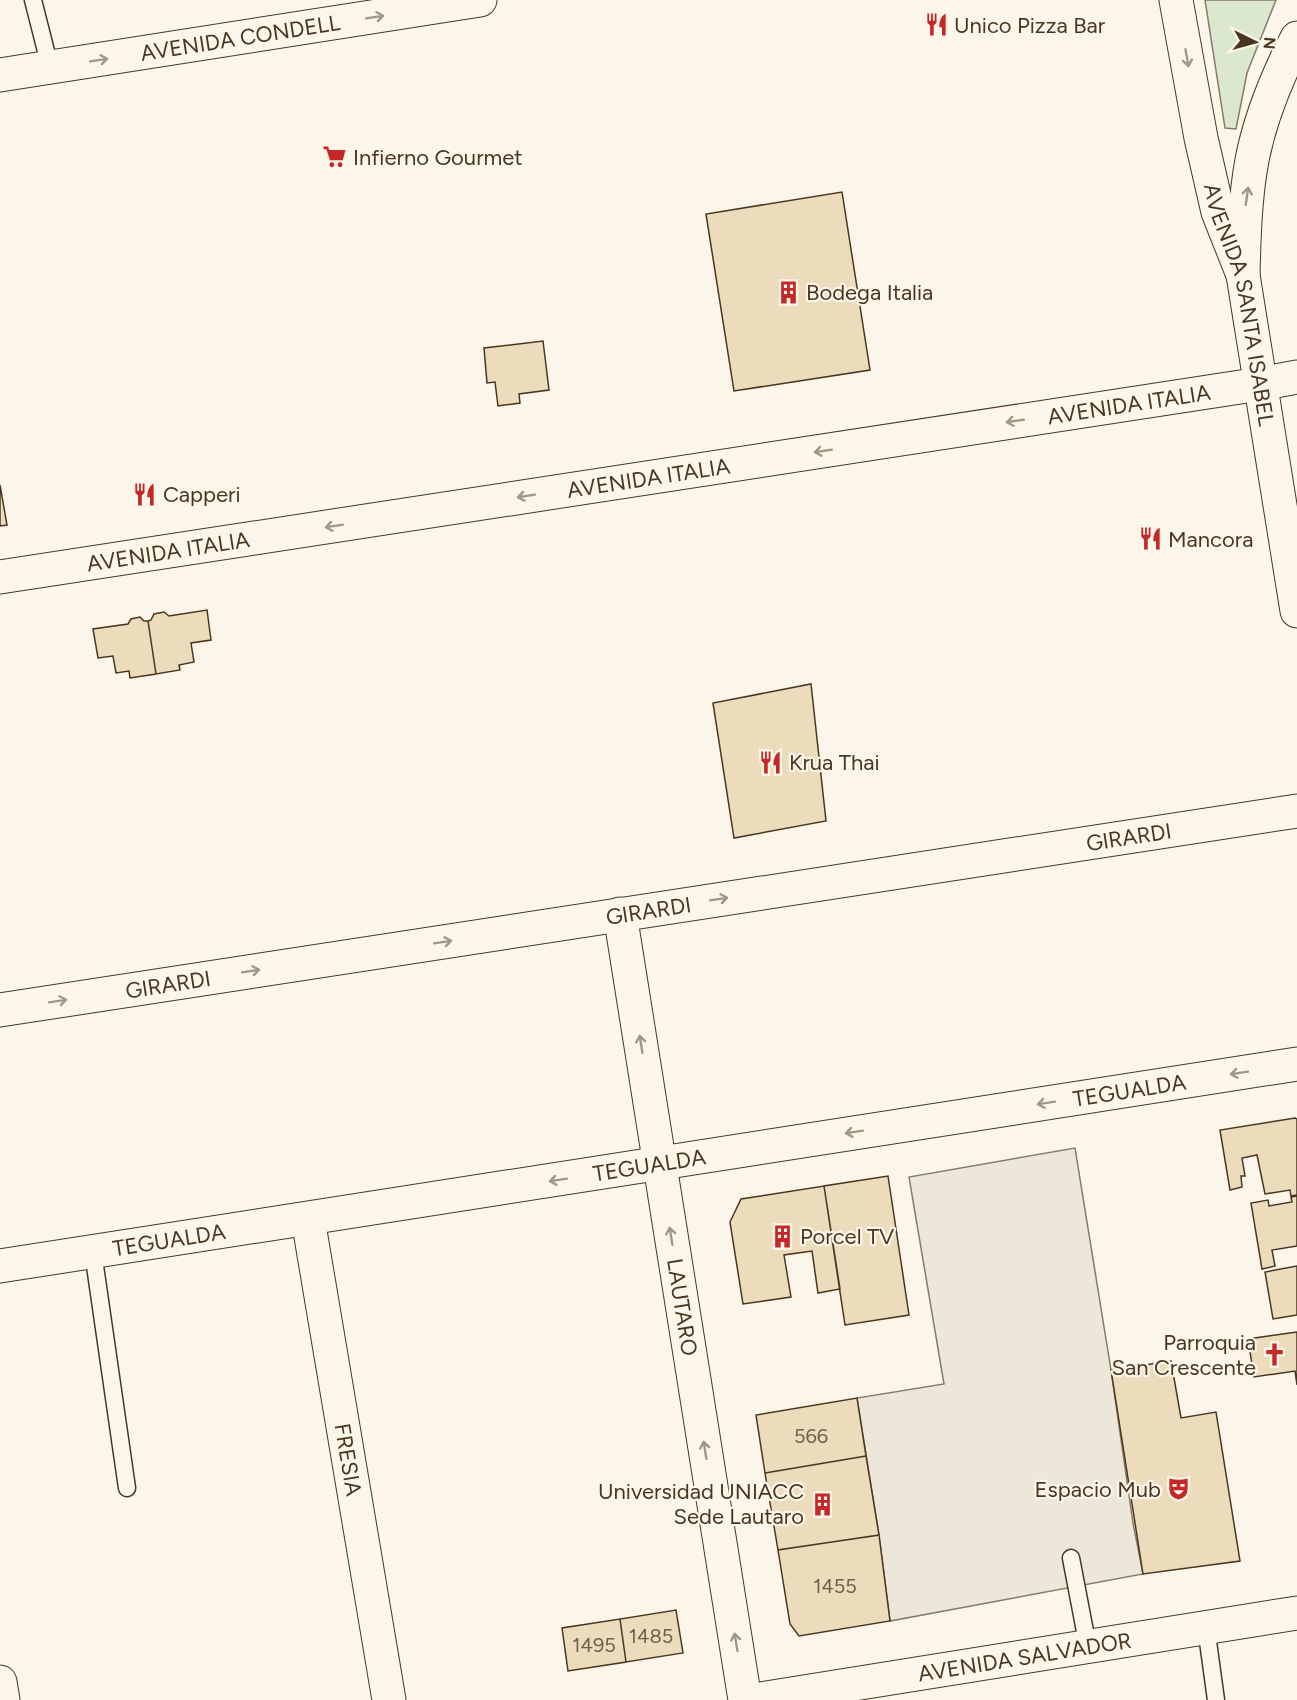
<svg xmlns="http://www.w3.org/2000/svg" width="1297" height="1700" font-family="Figtree,sans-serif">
	<rect width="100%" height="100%" fill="#fbf6e9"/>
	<path fill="#dce7d0" stroke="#887966" stroke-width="1.5" d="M 1205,0 L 1276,0 L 1247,73 L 1236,129 L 1225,128 Z"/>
	<path fill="#ede7d9" stroke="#887966" stroke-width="1.5" d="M 1075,1148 L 1111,1370 L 1133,1523 L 1143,1574 L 890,1621 L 879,1535 L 857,1398 L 944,1384 L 909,1177 Z"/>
	<path fill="#ecdcbc" stroke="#4a3520" stroke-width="1.5" d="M 842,192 L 870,370 L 734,391 L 706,214 Z
		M 543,341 L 549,390 L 519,394 L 520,403 L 498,406 L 495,382 L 487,383 L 484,348 Z
		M 0,485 L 7,525 L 0,526 Z
		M 207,610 L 211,640 L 191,643 L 194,662 L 179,665 L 180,670 L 156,674 L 148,621 L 151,620 L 154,614 L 164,612 L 169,616 Z
		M 140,617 L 144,621 L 148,621 L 156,674 L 130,678 L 129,671 L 116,673 L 113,656 L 98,658 L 93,629 L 128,624 L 131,619 Z
		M 811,684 L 826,821 L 734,838 L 713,703 Z
		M 1295,1118 L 1297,1119 L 1297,1195 L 1291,1196 L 1290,1190 L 1265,1194 L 1257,1155 L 1242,1158 L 1245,1176 L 1241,1176 L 1242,1187 L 1230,1190 L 1220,1130 Z
		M 888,1176 L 909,1315 L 845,1325 L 824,1186 Z
		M 824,1186 L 840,1289 L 818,1293 L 812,1251 L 784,1255 L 791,1297 L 743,1304 L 730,1222 L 741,1199 Z
		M 1297,1196 L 1297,1246 L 1272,1250 L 1275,1266 L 1262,1269 L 1251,1203 L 1268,1200 L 1269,1206 L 1292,1202 L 1291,1197 Z
		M 1297,1266 L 1297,1315 L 1273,1319 L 1265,1272 Z
		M 1297,1332 L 1297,1385 L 1295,1371 L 1254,1377 L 1248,1339 Z
		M 1171,1361 L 1181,1418 L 1216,1412 L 1240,1561 L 1143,1574 L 1111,1370 Z
		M 857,1398 L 866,1456 L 765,1473 L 756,1415 Z
		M 866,1456 L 879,1535 L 778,1550 L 765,1473 Z
		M 879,1535 L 890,1621 L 799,1636 L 790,1624 L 778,1550 Z
		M 676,1610 L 683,1653 L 626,1662 L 620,1619 Z
		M 620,1619 L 626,1662 L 568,1671 L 562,1628 Z"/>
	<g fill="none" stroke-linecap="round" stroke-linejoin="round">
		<defs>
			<path id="service" d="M 33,0 L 50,67
				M 93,1252 L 127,1488
				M 1071,1558 L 1088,1647
				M 1206,1627 L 1216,1700"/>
			<g id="minor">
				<path id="s1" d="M 0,577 L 1260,384"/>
				<path id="s2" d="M 620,914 L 745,1700"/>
				<path id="s3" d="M 0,1010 L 1297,811"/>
				<path id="s4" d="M 308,1219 L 389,1700"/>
				<path id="s5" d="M 0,1266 L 1297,1064"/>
				<path d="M 0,1682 L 3,1700"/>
			</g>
			<g id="tertiary">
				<path id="s6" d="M 0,75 L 480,0"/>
				<path d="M 1243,275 C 1244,236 1245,198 1252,160 C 1260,118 1278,75 1297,38"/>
				<path d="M 1260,384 L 1297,377"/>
			</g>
			<g id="secondary">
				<path id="s7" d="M 1176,0 L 1201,138 L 1218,212 L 1243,275 L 1297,611"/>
				<path id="s8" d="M 754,1700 L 1297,1613"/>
			</g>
		</defs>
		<use href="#service" stroke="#4a3520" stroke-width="19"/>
		<use href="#minor" stroke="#4a3520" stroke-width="35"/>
		<use href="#tertiary" stroke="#4a3520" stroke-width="35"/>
		<use href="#secondary" stroke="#4a3520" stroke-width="35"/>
		<use href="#service" stroke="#fbf6e9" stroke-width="16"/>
		<use href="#minor" stroke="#fbf6e9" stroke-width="33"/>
		<use href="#tertiary" stroke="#fbf6e9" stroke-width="33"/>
		<use href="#secondary" stroke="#fbf6e9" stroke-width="33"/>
	</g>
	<defs><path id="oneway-shaft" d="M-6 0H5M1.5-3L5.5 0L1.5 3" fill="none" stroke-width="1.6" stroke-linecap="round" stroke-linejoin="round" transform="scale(1.5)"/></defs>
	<g stroke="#a29684">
		<use href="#oneway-shaft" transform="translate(375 17) rotate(-9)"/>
		<use href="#oneway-shaft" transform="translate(1187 58) rotate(80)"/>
		<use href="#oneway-shaft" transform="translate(99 60) rotate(-9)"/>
		<use href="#oneway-shaft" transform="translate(1247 196) rotate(-82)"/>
		<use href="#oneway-shaft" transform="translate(1015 421) rotate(171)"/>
		<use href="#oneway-shaft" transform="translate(823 451) rotate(171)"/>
		<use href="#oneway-shaft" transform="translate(526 496) rotate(171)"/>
		<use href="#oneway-shaft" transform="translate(334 526) rotate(171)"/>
		<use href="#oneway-shaft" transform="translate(719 899) rotate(-9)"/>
		<use href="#oneway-shaft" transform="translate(443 942) rotate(-9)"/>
		<use href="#oneway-shaft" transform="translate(251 971) rotate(-9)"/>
		<use href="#oneway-shaft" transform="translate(58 1001) rotate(-9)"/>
		<use href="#oneway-shaft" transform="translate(641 1044) rotate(-99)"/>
		<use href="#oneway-shaft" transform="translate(1239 1073) rotate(171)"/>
		<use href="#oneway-shaft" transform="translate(1046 1103) rotate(171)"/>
		<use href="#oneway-shaft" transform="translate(854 1132) rotate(171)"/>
		<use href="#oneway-shaft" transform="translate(558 1180) rotate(171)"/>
		<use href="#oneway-shaft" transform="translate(671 1236) rotate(-99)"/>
		<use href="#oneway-shaft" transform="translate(705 1450) rotate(-99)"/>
		<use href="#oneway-shaft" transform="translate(736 1642) rotate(-99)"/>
	</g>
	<defs>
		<symbol id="restaurant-bare" viewBox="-9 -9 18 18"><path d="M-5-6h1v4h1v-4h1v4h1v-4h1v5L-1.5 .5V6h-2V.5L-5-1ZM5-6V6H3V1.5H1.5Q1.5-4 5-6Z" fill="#c62828" stroke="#fbf6e9" stroke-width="2.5" paint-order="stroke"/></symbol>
		<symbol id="supermarket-bare" viewBox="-9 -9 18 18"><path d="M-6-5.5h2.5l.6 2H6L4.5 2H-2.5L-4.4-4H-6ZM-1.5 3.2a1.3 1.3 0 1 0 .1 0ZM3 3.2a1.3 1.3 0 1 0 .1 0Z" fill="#c62828" stroke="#fbf6e9" stroke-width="2.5" paint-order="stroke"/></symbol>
		<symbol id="building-bare" viewBox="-9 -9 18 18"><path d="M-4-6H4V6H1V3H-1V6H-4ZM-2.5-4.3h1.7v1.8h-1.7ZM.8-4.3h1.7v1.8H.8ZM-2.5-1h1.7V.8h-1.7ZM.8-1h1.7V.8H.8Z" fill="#c62828" stroke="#fbf6e9" stroke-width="2.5" paint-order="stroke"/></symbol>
		<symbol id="church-bare" viewBox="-9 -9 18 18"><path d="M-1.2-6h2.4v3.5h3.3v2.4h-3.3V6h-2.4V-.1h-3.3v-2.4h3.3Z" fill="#c62828" stroke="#fbf6e9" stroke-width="2.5" paint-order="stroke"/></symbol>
		<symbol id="theatre-bare" viewBox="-9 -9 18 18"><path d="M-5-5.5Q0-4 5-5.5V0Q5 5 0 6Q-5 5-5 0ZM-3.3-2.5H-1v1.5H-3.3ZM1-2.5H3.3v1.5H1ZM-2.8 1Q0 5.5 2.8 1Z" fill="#c62828" stroke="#fbf6e9" stroke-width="2.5" paint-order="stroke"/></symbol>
	</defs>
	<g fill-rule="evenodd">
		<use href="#restaurant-bare" x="920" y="8" width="33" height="33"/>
		<use href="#supermarket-bare" x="318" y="140" width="33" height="33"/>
		<use href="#building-bare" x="772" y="276" width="33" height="33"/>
		<use href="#restaurant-bare" x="128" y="478" width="33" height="33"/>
		<use href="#restaurant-bare" x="1134" y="522" width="33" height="33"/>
		<use href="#restaurant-bare" x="754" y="746" width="33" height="33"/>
		<use href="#building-bare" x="766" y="1220" width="33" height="33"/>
		<use href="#church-bare" x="1258" y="1338" width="33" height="33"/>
		<use href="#theatre-bare" x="1162" y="1472" width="33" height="33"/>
		<use href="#building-bare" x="806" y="1488" width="33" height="33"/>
	</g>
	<g text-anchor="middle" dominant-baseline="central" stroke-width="4.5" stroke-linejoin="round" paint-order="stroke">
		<g font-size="20" fill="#725f47">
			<text x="811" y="1436">566</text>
			<text x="835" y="1586">1455</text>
			<text x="651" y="1636">1485</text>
			<text x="594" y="1645">1495</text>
		</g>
		<g font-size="22" fill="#4a3520" stroke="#fbf6e9" text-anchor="start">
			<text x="954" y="25">Unico Pizza Bar</text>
			<text x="353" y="157">Infierno Gourmet</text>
			<text x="806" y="292">Bodega Italia</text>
			<text x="163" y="494">Capperi</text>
			<text x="1168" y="539">Mancora</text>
			<text x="789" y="762">Krua Thai</text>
			<text x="800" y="1236">Porcel TV</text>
			<text x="1256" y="1342" text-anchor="end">Parroquia<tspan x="1256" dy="25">San Crescente</tspan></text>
			<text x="1161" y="1489" text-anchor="end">Espacio Mub</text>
			<text x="804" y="1491" text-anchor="end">Universidad UNIACC<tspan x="804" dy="25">Sede Lautaro</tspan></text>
		</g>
		<g font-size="22" fill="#4a3520" stroke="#fbf6e9">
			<text stroke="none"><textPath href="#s6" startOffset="243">AVENIDA CONDELL</textPath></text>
			<text stroke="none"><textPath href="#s7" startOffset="312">AVENIDA SANTA ISABEL</textPath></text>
			<text stroke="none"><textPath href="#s1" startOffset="1142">AVENIDA ITALIA</textPath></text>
			<text stroke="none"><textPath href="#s1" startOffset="656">AVENIDA ITALIA</textPath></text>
			<text stroke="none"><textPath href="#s1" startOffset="170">AVENIDA ITALIA</textPath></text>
			<text stroke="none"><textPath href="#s3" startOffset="1142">GIRARDI</textPath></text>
			<text stroke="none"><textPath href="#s3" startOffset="656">GIRARDI</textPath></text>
			<text stroke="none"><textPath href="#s3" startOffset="170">GIRARDI</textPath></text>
			<text stroke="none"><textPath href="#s5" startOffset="1143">TEGUALDA</textPath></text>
			<text stroke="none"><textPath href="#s5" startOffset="657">TEGUALDA</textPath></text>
			<text stroke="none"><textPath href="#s5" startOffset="171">TEGUALDA</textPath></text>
			<text stroke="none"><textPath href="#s2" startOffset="398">LAUTARO</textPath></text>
			<text stroke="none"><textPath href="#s4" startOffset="244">FRESIA</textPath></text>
			<text stroke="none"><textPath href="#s8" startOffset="274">AVENIDA SALVADOR</textPath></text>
		</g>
	</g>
	<g transform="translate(1255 42) rotate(95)" stroke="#fbf6e9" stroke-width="4.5" paint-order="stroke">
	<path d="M0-4.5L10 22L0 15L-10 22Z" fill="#4a3520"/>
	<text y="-9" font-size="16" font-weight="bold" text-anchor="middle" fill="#4a3520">N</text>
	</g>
</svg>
